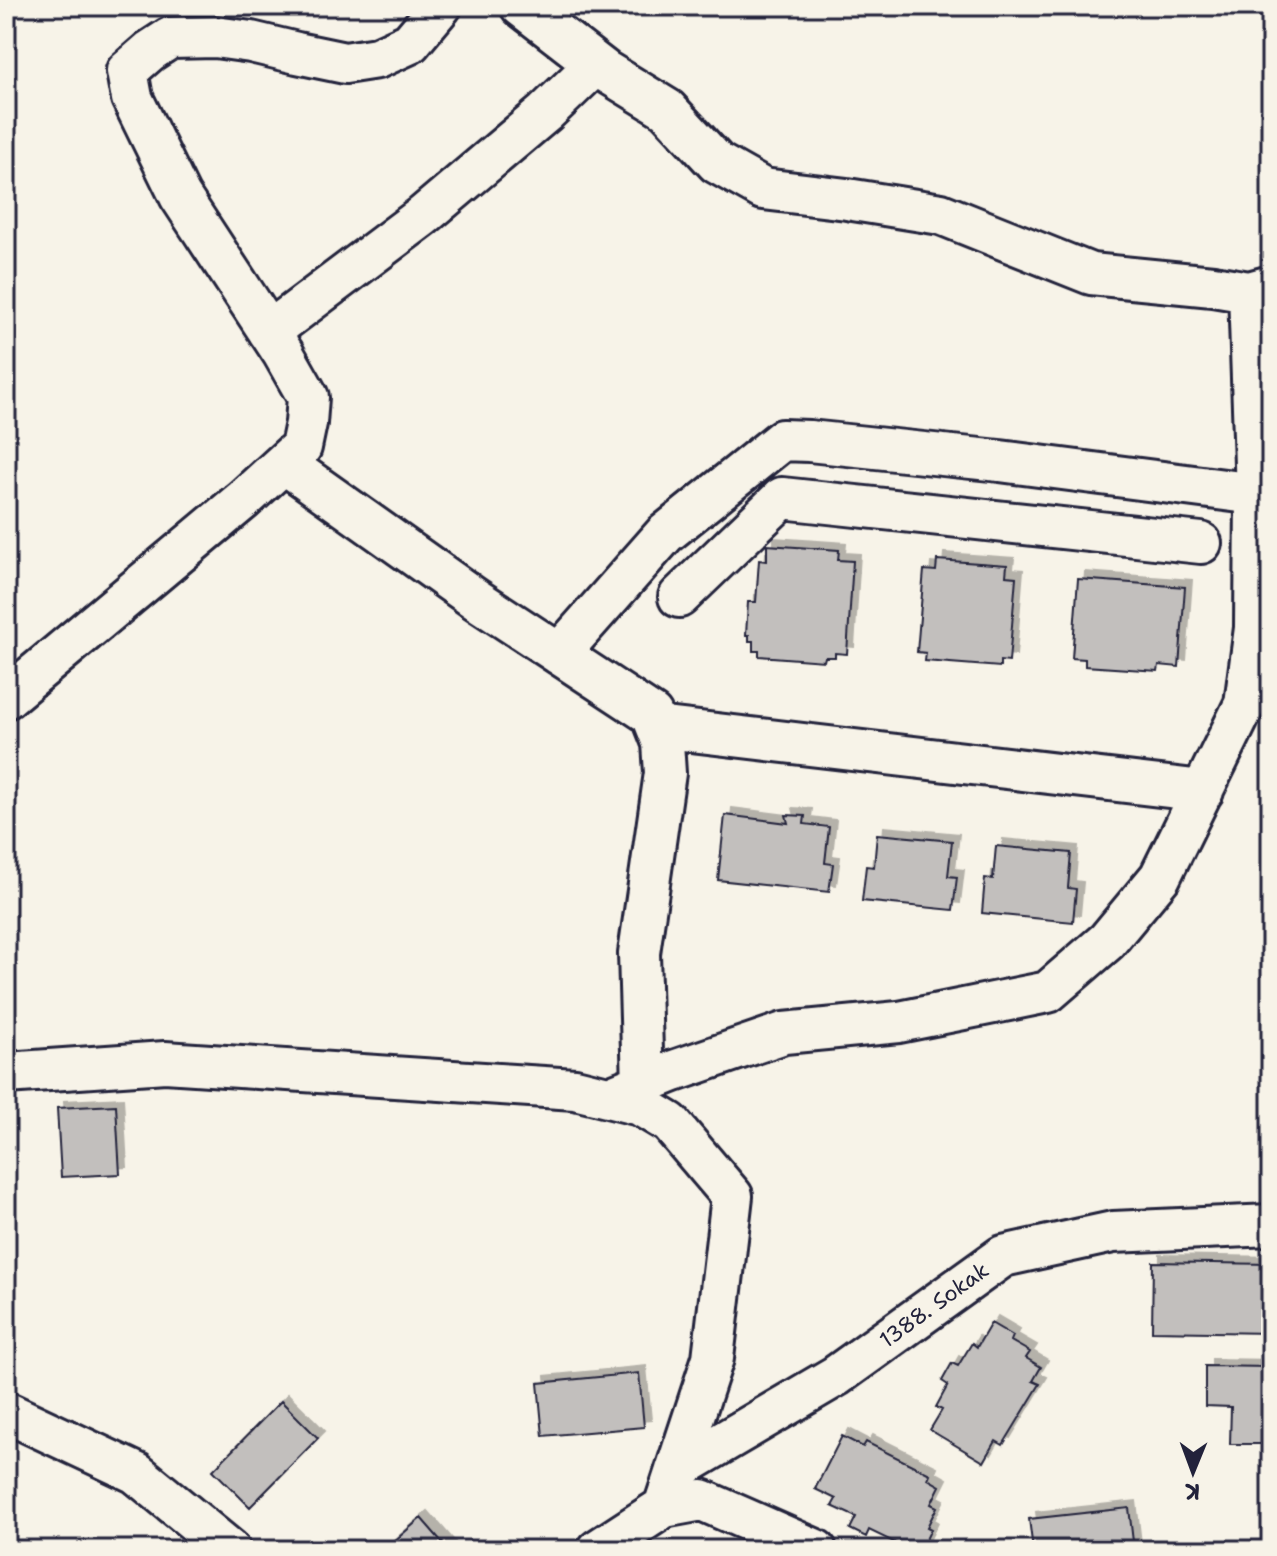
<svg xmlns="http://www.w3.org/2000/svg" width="1277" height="1556" font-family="'Shantell Sans',sans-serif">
	<defs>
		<filter id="shadow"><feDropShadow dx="7" dy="-7" stdDeviation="0" flood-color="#0004"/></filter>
	</defs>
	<rect width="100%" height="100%" fill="#f7f3e8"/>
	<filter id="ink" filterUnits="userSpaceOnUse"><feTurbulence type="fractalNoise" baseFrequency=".0125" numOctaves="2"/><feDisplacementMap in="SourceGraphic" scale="16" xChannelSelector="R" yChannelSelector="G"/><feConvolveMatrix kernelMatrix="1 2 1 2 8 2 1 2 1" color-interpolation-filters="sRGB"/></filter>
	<g filter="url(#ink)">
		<path fill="#c2bfbd" stroke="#22223b" stroke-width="2" filter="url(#shadow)" d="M 767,545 L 839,550 L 838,560 L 853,561 L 847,654 L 835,653 L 835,657 L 825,657 L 824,661 L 759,656 L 759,651 L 753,651 L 753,641 L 749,641 L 749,635 L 746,635 L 748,602 L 756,602 L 759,560 L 767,561 Z
			M 937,560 L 1007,565 L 1006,576 L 1016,577 L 1009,662 L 1000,661 L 1000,667 L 925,661 L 926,653 L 917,652 L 924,570 L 936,571 Z
			M 1078,579 L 1185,587 L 1179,667 L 1159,665 L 1158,671 L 1085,666 L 1085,659 L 1072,658 Z
			M 725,815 L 788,823 L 786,815 L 805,816 L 804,824 L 829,827 L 825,863 L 833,864 L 829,892 L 718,880 Z
			M 877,834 L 952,841 L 948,876 L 957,877 L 953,910 L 862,901 L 866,866 L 874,867 Z
			M 996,846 L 1071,853 L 1068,888 L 1076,889 L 1073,922 L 982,913 L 985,878 L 993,879 Z
			M 116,1105 L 120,1174 L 61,1177 L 57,1108 Z
			M 1153,1262 L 1271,1264 L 1271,1333 L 1152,1331 Z
			M 991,1323 L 1013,1336 L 1011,1341 L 1030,1352 L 1026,1358 L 1041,1367 L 1033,1381 L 1040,1384 L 1003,1445 L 996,1441 L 984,1462 L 930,1430 L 942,1410 L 936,1407 L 948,1385 L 942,1381 L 952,1363 L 958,1366 L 972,1343 L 977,1347 Z
			M 1205,1366 L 1271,1367 L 1271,1444 L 1230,1444 L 1231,1407 L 1205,1406 Z
			M 639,1373 L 644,1427 L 543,1436 L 538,1383 Z
			M 281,1401 L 318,1438 L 250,1507 L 213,1470 Z
			M 842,1436 L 863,1447 L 866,1442 L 930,1474 L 928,1479 L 940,1486 L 931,1504 L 937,1507 L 927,1527 L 931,1529 L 921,1550 L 910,1550 L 869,1530 L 866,1537 L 850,1529 L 856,1517 L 832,1506 L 836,1499 L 815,1489 Z
			M 1129,1508 L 1134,1550 L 1033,1550 L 1029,1519 Z
			M 421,1518 L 449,1550 L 384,1550 Z"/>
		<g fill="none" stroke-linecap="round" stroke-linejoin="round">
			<defs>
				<path id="minor" d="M 521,6 L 605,71 L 667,109 L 717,163 L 763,189 L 847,199 L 941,214 L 1091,274 L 1213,286 L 1249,292 L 1271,286
					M 269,332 L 423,216 L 545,113 L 596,64
					M 284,463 L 474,598 L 652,715 L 663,743 L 665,773 L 639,953 L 643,1084
					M 679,597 L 782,498 L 1201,543
					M 559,654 L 665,534 L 782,440 L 809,441 L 1000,461 L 1256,494
					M 6,698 L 244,499 L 301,447 L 306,423 L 308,397 L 283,353 L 180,196 L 132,98 L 127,71 L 150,51 L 170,38 L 215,37 L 251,42 L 297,53 L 345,63 L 377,58 L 410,43 L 441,6
					M 657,727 L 1203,791
					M 6,1073 L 165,1062 L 575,1089 L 640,1105 L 670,1123 L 732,1196 L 713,1358 L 664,1507
					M 609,1097 L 674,1071 L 784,1033 L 899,1022 L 1048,992 L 1107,941 L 1160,877 L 1245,704 L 1255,628 L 1256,494 L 1249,292
					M 6,1412 L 136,1473 L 230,1550
					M 676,1470 L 836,1376 L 1003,1256 L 1113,1232 L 1271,1225
					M 598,1550 L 664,1507 L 702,1500 L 816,1550"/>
			</defs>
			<use href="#minor" stroke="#22223b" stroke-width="46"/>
			<use href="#minor" stroke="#f7f3e8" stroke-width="40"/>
		</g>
	</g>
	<g text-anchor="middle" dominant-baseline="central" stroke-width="6" stroke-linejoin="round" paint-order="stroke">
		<g font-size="22" fill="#22223b" stroke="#f7f3e8">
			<text transform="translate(934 1305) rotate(-36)">1388. Sokak</text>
		</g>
	</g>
	<rect width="1277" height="1556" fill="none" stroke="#f7f3e8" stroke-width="32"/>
	<rect x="16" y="16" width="1245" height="1524" fill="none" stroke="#22223b" stroke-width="3" filter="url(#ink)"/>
	<g transform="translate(1193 1472) rotate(181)" stroke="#f7f3e8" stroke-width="6" paint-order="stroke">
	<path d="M0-6L14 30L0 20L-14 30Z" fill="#22223b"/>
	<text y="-12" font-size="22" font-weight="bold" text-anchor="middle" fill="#22223b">K</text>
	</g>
</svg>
